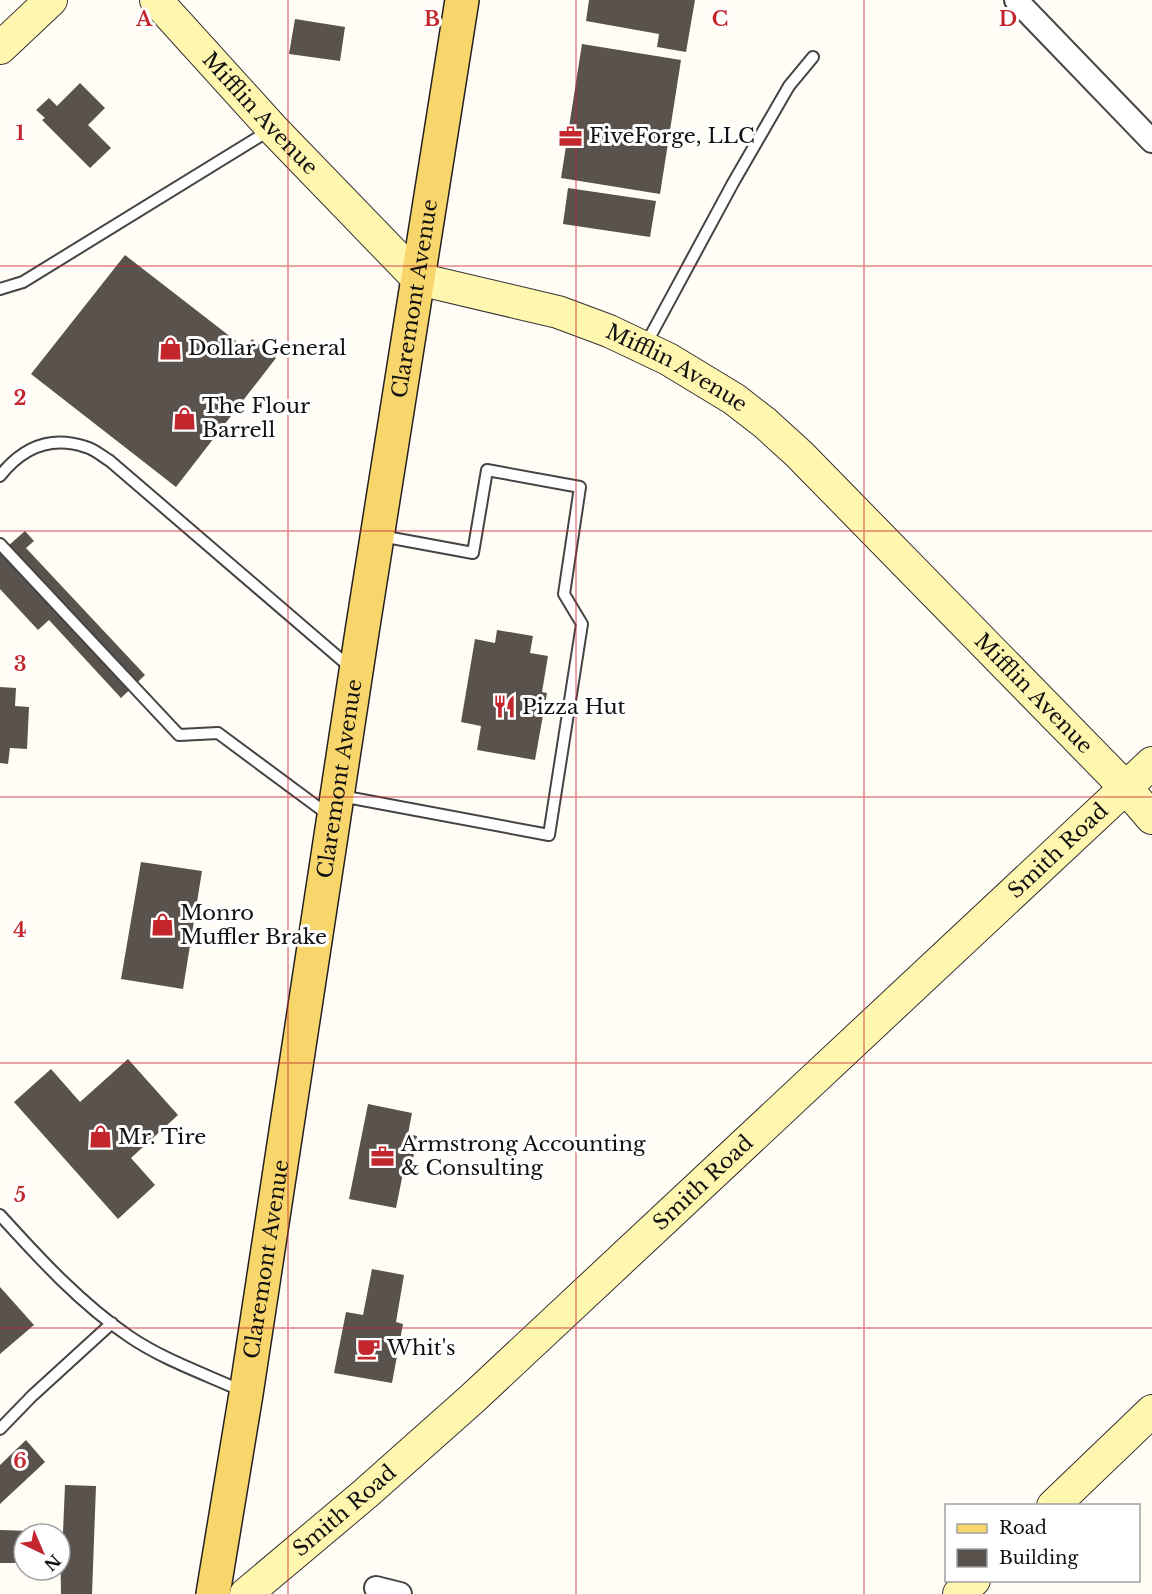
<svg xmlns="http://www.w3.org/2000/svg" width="1152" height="1594" font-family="'Libre Baskerville',serif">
	<rect width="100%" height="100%" fill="#fffdf5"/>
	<path fill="#5a524d" d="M 589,0 L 695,0 L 686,52 L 657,47 L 659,34 L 586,21 Z
		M 295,19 L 345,27 L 340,61 L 289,54 Z
		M 582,44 L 681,60 L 660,194 L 561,178 Z
		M 80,83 L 105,108 L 88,125 L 111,148 L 90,168 L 42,120 L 45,118 L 36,110 L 49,98 L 57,106 Z
		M 568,188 L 656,201 L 650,237 L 563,224 Z
		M 125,255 L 245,348 L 252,339 L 276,358 L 176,487 L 31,374 Z
		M 25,531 L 34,541 L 26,548 L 145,675 L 121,698 L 49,620 L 38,630 L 0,589 L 0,553 Z
		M 497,630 L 533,636 L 530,653 L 548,656 L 542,692 L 547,693 L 535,760 L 477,750 L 481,726 L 461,722 L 475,639 L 495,643 Z
		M 0,687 L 16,688 L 15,706 L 29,707 L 27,749 L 10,748 L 8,764 L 0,763 Z
		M 141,862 L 202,871 L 183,989 L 121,979 Z
		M 128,1059 L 178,1115 L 131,1158 L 155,1185 L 118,1219 L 14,1102 L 51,1069 L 80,1102 Z
		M 368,1104 L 412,1113 L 408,1134 L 417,1136 L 413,1159 L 406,1158 L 396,1208 L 349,1199 Z
		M 372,1269 L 404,1275 L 396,1322 L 403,1324 L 392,1383 L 334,1373 L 346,1312 L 363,1315 Z
		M 0,1287 L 34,1325 L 0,1354 Z
		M 26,1440 L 45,1462 L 0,1504 L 0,1465 Z
		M 65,1485 L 96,1486 L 92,1594 L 61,1594 L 60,1534 L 24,1534 L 24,1563 L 0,1563 L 0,1530 L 63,1532 Z"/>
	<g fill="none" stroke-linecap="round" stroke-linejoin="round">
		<defs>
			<path id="lane" d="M 0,289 L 23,282 L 270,130
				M 646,344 L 733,183 L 789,86 L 813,57
				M 0,476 C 22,448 50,435 86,447 C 94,449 102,456 110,461 L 351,668
				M 0,544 L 179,735 L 218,733 L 330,816
				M 341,796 L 549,835 L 582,624 L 564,594 L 580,487 L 487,470 L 473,553 L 381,536
				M 0,1215 C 40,1259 81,1304 130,1337 C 164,1360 205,1374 242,1391
				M 0,1429 L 32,1396 L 112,1323"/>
			<path id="street" d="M 1016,0 L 1152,141
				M 376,1588 L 400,1594"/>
			<g id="secondary">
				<path id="s1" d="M 156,0 L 272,128 L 418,279 L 558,312 L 609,331 L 668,359 L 734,399 L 765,423 L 799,454 L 1126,788 L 1152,818"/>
				<path d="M 0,48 L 51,0"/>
				<path d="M 1053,1506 L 1152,1411"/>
				<path id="s2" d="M 246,1594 L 365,1494 L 473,1398 L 1152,763"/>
				<path d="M 959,1594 L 974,1580"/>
			</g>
			<g id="primary">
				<path id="s3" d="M 213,1594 L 246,1394 L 362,632 L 462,0"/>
			</g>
		</defs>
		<use href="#lane" stroke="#444" stroke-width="14"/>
		<use href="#street" stroke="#444" stroke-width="26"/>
		<use href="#secondary" stroke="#333" stroke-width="34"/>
		<use href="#primary" stroke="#222" stroke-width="36"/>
		<use href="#lane" stroke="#fff" stroke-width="10"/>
		<use href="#street" stroke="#fff" stroke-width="22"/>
		<use href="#secondary" stroke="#fff6b0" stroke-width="32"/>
		<use href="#primary" stroke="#f9d66b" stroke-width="33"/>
	</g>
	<path fill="none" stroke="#c4262e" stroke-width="1.5" stroke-opacity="0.55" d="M 288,0 L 288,1594M 576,0 L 576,1594M 864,0 L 864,1594M 0,266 L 1152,266M 0,531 L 1152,531M 0,797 L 1152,797M 0,1063 L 1152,1063M 0,1328 L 1152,1328"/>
	<defs>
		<symbol id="office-bare" viewBox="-9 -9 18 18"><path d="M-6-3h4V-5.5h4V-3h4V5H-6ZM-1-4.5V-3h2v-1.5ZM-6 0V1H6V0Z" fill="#c4262e" stroke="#fff" stroke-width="2.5" paint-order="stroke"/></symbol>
		<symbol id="shop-bare" viewBox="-9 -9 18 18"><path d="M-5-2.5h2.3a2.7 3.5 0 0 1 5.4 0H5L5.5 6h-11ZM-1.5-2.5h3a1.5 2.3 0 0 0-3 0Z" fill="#c4262e" stroke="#fff" stroke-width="2.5" paint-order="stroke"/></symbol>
		<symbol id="restaurant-bare" viewBox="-9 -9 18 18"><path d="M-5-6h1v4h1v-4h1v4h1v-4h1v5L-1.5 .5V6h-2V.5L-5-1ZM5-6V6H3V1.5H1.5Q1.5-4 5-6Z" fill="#c4262e" stroke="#fff" stroke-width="2.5" paint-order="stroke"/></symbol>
		<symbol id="cafe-bare" viewBox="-9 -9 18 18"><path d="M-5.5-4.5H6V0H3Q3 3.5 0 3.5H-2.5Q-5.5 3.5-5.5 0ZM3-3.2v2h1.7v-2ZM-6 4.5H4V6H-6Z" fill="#c4262e" stroke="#fff" stroke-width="2.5" paint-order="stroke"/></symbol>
	</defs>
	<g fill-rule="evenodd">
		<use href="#office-bare" x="554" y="120" width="33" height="33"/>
		<use href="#shop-bare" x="154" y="332" width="33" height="33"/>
		<use href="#shop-bare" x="168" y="402" width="33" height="33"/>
		<use href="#restaurant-bare" x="488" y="690" width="33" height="33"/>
		<use href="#shop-bare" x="146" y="908" width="33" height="33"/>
		<use href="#shop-bare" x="84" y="1120" width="33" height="33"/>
		<use href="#office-bare" x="366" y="1140" width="33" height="33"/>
		<use href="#cafe-bare" x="352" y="1332" width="33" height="33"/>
	</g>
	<g text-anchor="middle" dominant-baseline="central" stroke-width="6" stroke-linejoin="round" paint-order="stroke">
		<g font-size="21" fill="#111" stroke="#fff">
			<text stroke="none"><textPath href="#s1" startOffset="154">Mifflin Avenue</textPath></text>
			<text stroke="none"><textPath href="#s3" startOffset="1311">Claremont Avenue</textPath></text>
			<text stroke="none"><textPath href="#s1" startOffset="658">Mifflin Avenue</textPath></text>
			<text stroke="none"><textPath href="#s1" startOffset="1144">Mifflin Avenue</textPath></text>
			<text stroke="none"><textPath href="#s3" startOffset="825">Claremont Avenue</textPath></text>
			<text stroke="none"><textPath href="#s2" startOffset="1101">Smith Road</textPath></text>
			<text stroke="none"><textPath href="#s2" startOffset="615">Smith Road</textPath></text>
			<text stroke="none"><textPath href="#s3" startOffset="339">Claremont Avenue</textPath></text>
			<text stroke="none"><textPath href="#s2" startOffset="129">Smith Road</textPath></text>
		</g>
		<g font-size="21" fill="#111" stroke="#fff" text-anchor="start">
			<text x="589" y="136">FiveForge, LLC</text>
			<text x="188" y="348">Dollar General</text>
			<text x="202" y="406">The Flour<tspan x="202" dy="24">Barrell</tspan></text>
			<text x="522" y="707">Pizza Hut</text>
			<text x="180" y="913">Monro<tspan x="180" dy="24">Muffler Brake</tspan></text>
			<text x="118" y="1137">Mr. Tire</text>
			<text x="401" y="1144">Armstrong Accounting<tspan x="401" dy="24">&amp; Consulting</tspan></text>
			<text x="387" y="1348">Whit's</text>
		</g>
	</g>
	<g font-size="20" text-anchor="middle" font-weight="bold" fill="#c4262e" stroke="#fff" stroke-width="6" stroke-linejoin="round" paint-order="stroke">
		<text x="144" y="26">A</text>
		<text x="432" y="26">B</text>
		<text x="720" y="26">C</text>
		<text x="1008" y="26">D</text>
		<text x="20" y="140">1</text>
		<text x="20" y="405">2</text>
		<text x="20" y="671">3</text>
		<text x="20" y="937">4</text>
		<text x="20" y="1202">5</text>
		<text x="20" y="1468">6</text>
	</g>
	<rect x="945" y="1504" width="195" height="78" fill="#ffffff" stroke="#a0a0a0" stroke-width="1.5"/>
	<rect x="957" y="1524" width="30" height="9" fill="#f9d66b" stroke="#a0a0a0" stroke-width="1.5"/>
	<text x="999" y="1534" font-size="18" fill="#111111">Road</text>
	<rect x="957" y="1549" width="30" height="18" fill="#5a524d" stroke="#a0a0a0" stroke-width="1.5"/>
	<text x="999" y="1564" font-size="18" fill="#111111">Building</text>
	<g transform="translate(42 1552) rotate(136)"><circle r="28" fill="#ffffff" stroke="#a0a0a0" stroke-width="1.5"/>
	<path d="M0-4.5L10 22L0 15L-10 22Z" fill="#c4262e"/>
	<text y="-9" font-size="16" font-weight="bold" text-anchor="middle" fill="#111111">N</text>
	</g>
</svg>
